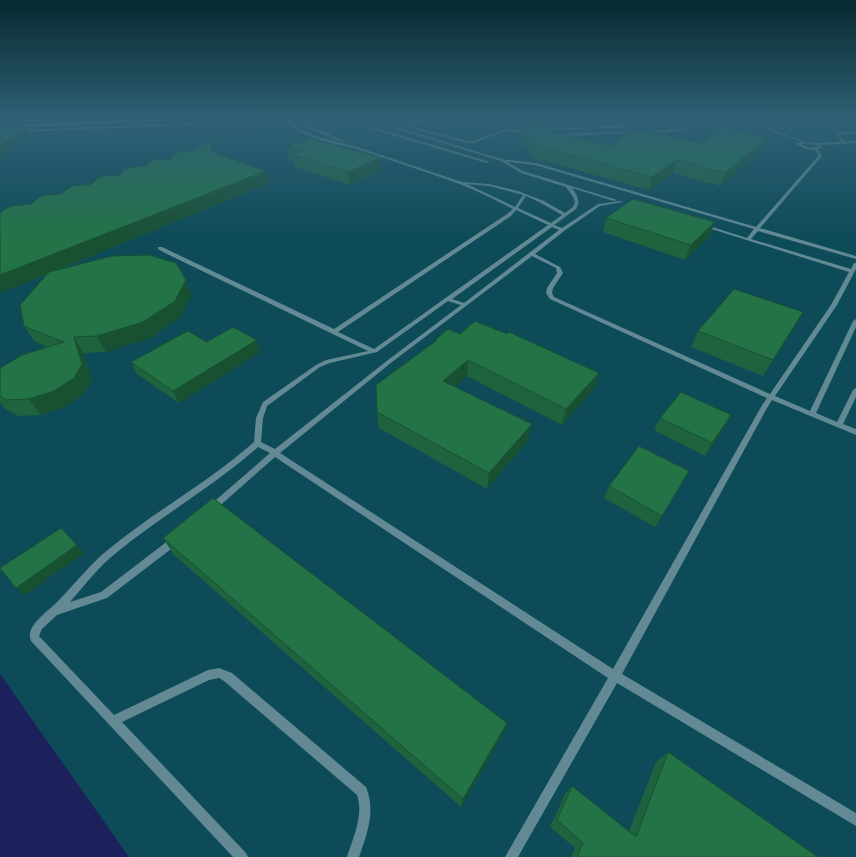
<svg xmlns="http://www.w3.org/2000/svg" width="856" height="857" font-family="'Open Sans',sans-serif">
	<rect width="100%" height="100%" fill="#0d4b58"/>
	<path fill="#1d215b" d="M 0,674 L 129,857 L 0,857 Z"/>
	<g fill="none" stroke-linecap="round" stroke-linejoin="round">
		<path fill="#638a94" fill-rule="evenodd" d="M 278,119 L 303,119 L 301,120 L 304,123 L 345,141 L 342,142 L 302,125 L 298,120 L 290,120 L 293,124 L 300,129 L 319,137 L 354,146 L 462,182 L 489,184 L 518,191 L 544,201 L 565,213 L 573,207 L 575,202 L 573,197 L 566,187 L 521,173 L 501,161 L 365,119 L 370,119 L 501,159 L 536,163 L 756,227 L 819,155 L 815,150 L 805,149 L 796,144 L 801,142 L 756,125 L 733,122 L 699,121 L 688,128 L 673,132 L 557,136 L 555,135 L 557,134 L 670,130 L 656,119 L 659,119 L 674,130 L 686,126 L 696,121 L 678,119 L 741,121 L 764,126 L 804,142 L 817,143 L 842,142 L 836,133 L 856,131 L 856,133 L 839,135 L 846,142 L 856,141 L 856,143 L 820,145 L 823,147 L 818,149 L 822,156 L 760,228 L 856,256 L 856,259 L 758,231 L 751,239 L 851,269 L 854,263 L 856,263 L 856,269 L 837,305 L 775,396 L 810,411 L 853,321 L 856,319 L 856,327 L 816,413 L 837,422 L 853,390 L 856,388 L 856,397 L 843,424 L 856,429 L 856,435 L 772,400 L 767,408 L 622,674 L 856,813 L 856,826 L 617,683 L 518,857 L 505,857 L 608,678 L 275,457 L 215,510 L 212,511 L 209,510 L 208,508 L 209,506 L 270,453 L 258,447 C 214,486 161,516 116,553 C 98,567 85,585 70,602 L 101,592 L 173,537 L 176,536 L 179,537 L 180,540 L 179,543 L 107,598 L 57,615 L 42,629 L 39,636 L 114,715 L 208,670 L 219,668 L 232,673 L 366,787 C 376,811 367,834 359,857 L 347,857 C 353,838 364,815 357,795 L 224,681 L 219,678 L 209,680 L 122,722 L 246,853 L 248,857 L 233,857 L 31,641 C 24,626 49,611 58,601 C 75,584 90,564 109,549 C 155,511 209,482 254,442 L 256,418 L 263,402 L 316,365 L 326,360 L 368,351 L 167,254 L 158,249 L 158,247 L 162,247 L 334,329 L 507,214 L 513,209 C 495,200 476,190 457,183 C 423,171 388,159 353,148 C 331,142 302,140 287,121 L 0,133 L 0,131 ZM 807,143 L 816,145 L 819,147 L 809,148 L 801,144 ZM 507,162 L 535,165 L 754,229 L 747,238 L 706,225 L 702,226 L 849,272 L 831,305 L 770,394 L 554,297 L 552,293 L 553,288 L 563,273 L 560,267 L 535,254 L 564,231 L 600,206 L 623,202 L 621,201 L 598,204 L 562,228 L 554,225 L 576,209 C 581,201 577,195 572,188 L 614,201 L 617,200 L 523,171 ZM 467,184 L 489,186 L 523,195 L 515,207 ZM 526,196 L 541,203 L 562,215 L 551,223 L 518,208 ZM 516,210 L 548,225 L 374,349 L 338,332 L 511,216 ZM 552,227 L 559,230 L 464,303 L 452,299 ZM 532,256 L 556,268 L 557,273 L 547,288 L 546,293 L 550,299 L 767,398 L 761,407 L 613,669 L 280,453 L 392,362 ZM 448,301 L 461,305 L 388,360 L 275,449 L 261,442 L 263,418 L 267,406 L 320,367 L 330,363 L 377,352 Z
			M 432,119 L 463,119 L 425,122 L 409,126 L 468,141 L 473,141 L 506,129 L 529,132 L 527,133 L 506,131 L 474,143 L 468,143 L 406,127 L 404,128 L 402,127 L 417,121 Z
			M 650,125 L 649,127 L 537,130 L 535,129 L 537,128 Z
			M 371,127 L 373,127 L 490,162 L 487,163 L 371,129 Z"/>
		<path fill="#7bcfe3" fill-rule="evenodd" d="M 162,119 L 199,119 L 0,128 L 0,126 Z"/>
	</g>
	<path fill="#1e633d" d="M 520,124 L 612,146 L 613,141 L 637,132 L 700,143 L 767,138 L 762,150 L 720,186 L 673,173 L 649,190 L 534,158 L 518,135 Z
		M 287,147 L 380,158 L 381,170 L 350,185 L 295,167 L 294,161 L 289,159 Z
		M 216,153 L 266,171 L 269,183 L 57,270 L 191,295 L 181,317 L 150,338 L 106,352 L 83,353 L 92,380 L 84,394 L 65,407 L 41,415 L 19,416 L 5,409 L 0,402 L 0,369 L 47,347 L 34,341 L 24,326 L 47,274 L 0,293 L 0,213 L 32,204 L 62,194 L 171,159 Z
		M 606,218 L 709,237 L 685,260 L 603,232 Z
		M 803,312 L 763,376 L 691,347 L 698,331 Z
		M 460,334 L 599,373 L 594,389 L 562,425 L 467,376 L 455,386 L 528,440 L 487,489 L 379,428 L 377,412 L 435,341 L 435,340 Z
		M 207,342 L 260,352 L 179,403 L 137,374 L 131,362 Z
		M 731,415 L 724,428 L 705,456 L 654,430 L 660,418 Z
		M 689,471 L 655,527 L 604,498 L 609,486 Z
		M 163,538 L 507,723 L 503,734 L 461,807 L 173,554 Z
		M 668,752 L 818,857 L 571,857 L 575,848 L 550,827 L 565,794 L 572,786 L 629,831 L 656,762 Z"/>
	<path fill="#185032" d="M 26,126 L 29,133 L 0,160 L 0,147 Z
		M 767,138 L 762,150 L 720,186 L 725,173 Z
		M 213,142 L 216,154 L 210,151 Z
		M 380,158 L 381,170 L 350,185 L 348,172 Z
		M 677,160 L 673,173 L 649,190 L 652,177 Z
		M 266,171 L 269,183 L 0,293 L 0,275 Z
		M 715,222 L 709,237 L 685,260 L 691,245 Z
		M 186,280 L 191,295 L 181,317 L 150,338 L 106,352 L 97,336 Z
		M 803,312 L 794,328 L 763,376 Z
		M 74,337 L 83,353 L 92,380 L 84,394 L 65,407 L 41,415 L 29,399 Z
		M 257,340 L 260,352 L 179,403 L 173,391 Z
		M 468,360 L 467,376 L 443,397 L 443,381 Z
		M 599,373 L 594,389 L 562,425 L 566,409 Z
		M 731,415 L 724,428 L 705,456 L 712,443 Z
		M 532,424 L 528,440 L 487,489 L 489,473 Z
		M 77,545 L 84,553 L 25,595 L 16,588 Z
		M 507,723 L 503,734 L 461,807 L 463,799 Z"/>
	<path fill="#237347" stroke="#185032" d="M 520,124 L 539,125 L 552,132 L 615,147 L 617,143 L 613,141 L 633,131 L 637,132 L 648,131 L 700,143 L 722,128 L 767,138 L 725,173 L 677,160 L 652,177 L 536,145 Z
		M 26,126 L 0,147 L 0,127 Z
		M 311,138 L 380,158 L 348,172 L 293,155 L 301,151 L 287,147 Z
		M 213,142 L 210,151 L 266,171 L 0,275 L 0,213 L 5,209 L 12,206 L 32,204 L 38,198 L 44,195 L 62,194 L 67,189 L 73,186 L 92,184 L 97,179 L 103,176 L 120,175 L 124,170 L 129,168 L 146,166 L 149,162 L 154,160 L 171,159 L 174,154 L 179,152 L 194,151 L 197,146 Z
		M 633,199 L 715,222 L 691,245 L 606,218 Z
		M 149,255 L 176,263 L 186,280 L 175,301 L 143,322 L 97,336 L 74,337 L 82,364 L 74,378 L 54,391 L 29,399 L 6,400 L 0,396 L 0,369 L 2,367 L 22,355 L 64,342 L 24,326 L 20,305 L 49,272 L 112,256 Z
		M 734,289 L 803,312 L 773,360 L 698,331 Z
		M 475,321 L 507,334 L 509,332 L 599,373 L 566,409 L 468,360 L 443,381 L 532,424 L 489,473 L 377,412 L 376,385 L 437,340 L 435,340 L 448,329 L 460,334 Z
		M 233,327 L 257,340 L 173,391 L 131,362 L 188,331 L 207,342 Z
		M 681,392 L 731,415 L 712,443 L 660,418 Z
		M 639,446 L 689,471 L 662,516 L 609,486 Z
		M 213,498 L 507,723 L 463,799 L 163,538 Z
		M 61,528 L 77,545 L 16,588 L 0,568 Z
		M 668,752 L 818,857 L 577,857 L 583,843 L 557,820 L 572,786 L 636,837 Z"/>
	<linearGradient id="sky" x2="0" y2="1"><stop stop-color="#072930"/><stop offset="0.5" stop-color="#2f6175"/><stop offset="1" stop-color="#2f6175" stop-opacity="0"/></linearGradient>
	<rect width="856" height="239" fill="url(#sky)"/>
</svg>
